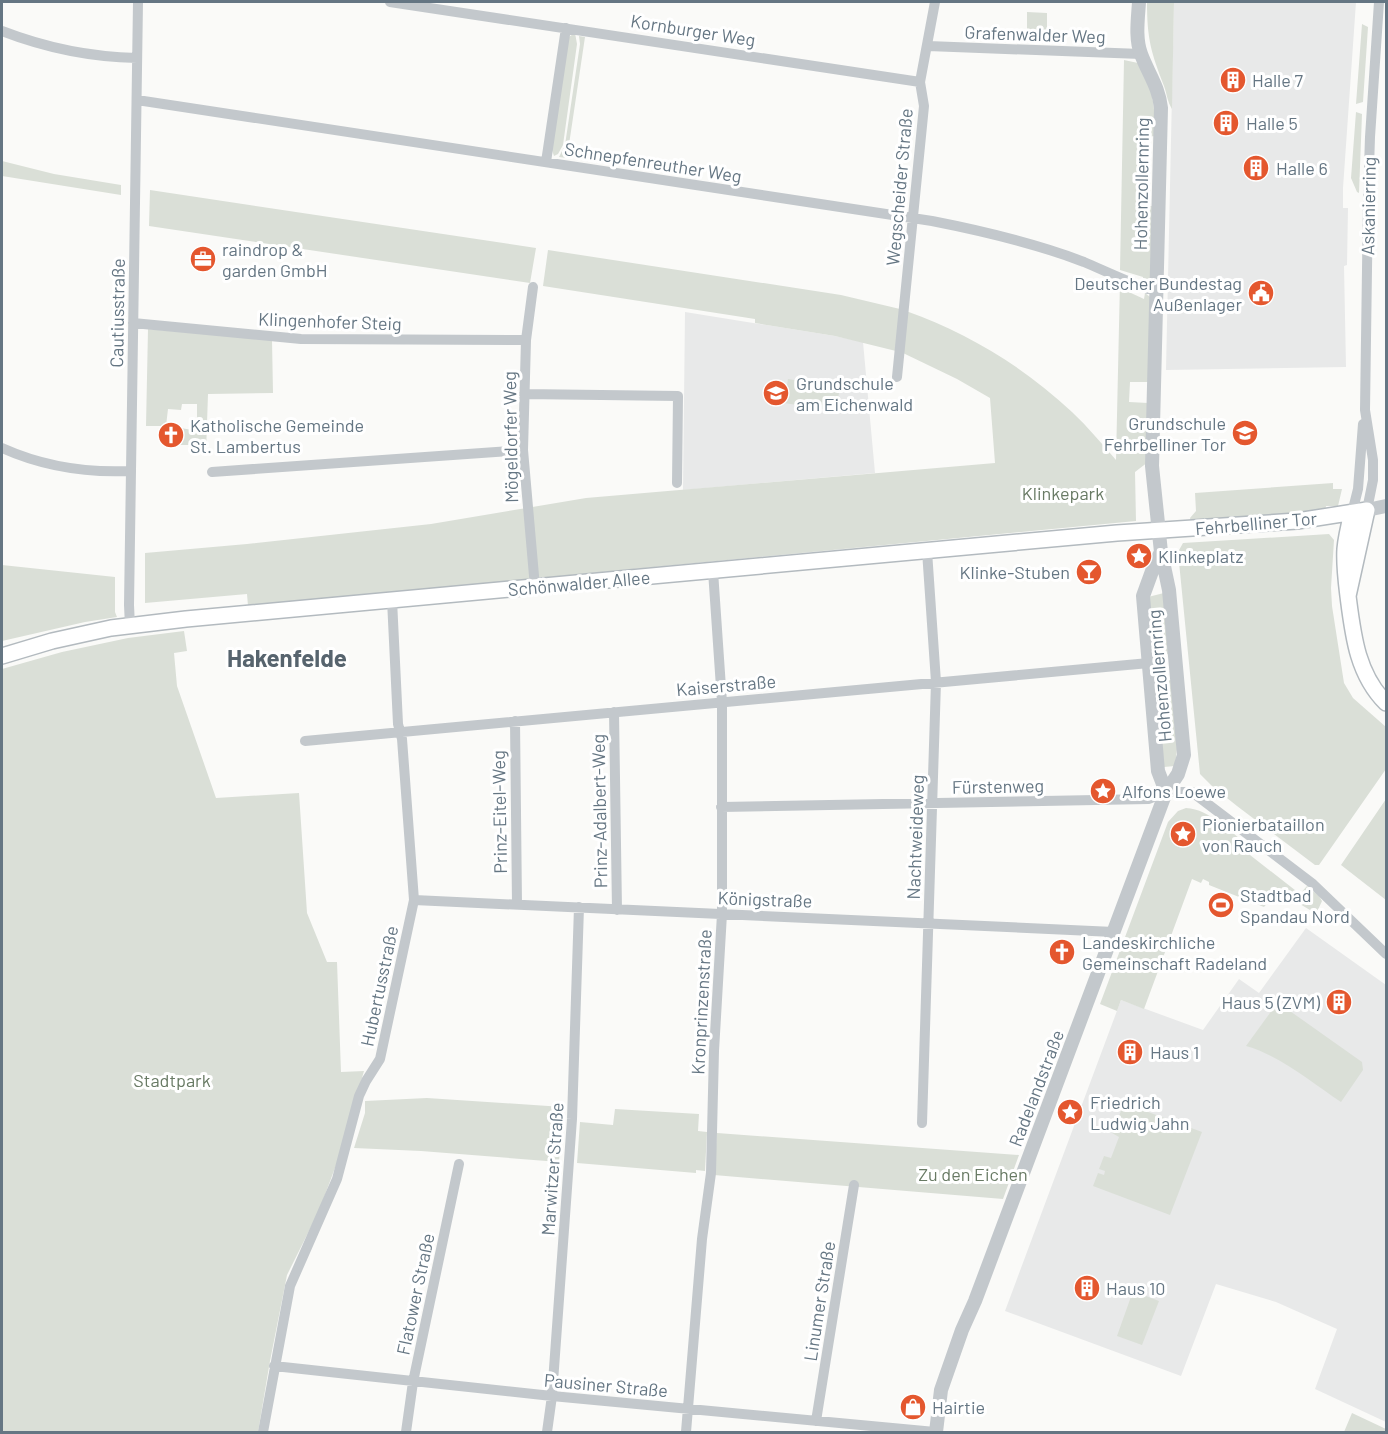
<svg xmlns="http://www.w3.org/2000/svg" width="1388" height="1434" font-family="Barlow,sans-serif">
	<rect width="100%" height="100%" fill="#fafaf8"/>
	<path fill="#e8e9e9" d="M 1174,2 L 1356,2 L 1343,188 L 1343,208 L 1348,208 L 1347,265 L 1344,266 L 1346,367 L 1166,370 Z
		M 685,312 L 835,336 L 863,342 L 875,473 L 683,490 Z
		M 1306,928 L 1386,985 L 1386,1422 L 1315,1389 L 1337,1329 L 1276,1302 L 1216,1284 L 1181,1376 L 1005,1311 L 1121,1000 L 1203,1030 L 1239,979 L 1259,993 Z"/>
	<path fill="#dadfd7" d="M 1147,2 L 1174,2 L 1172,109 C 1167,101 1167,94 1164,86 C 1151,52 1147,39 1147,2 Z
		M 1027,12 L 1047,13 L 1047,32 L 1027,31 Z
		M 1362,24 L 1368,27 L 1363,102 L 1356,104 Z
		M 575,33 L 577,44 L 563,145 L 558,154 L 554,156 L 552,150 L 567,38 Z
		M 579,36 L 585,37 L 567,158 L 559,157 L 565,145 L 580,44 Z
		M 1124,60 L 1138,63 C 1154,87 1155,108 1155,136 L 1146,137 L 1144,206 L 1153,206 L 1151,277 L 1148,284 L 1143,283 L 1143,277 L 1120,270 Z
		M 1356,112 L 1362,114 L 1359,193 L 1357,192 L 1351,178 Z
		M 2,161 L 54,174 L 121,185 L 121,195 L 2,176 Z
		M 150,190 L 536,248 L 530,283 L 149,226 Z
		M 548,250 L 841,295 L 900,309 L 896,351 L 835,336 L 755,323 L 755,319 L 543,286 Z
		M 1120,281 L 1131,286 L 1131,293 L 1144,299 L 1145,293 L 1150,297 L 1148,382 L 1130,382 L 1129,402 L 1148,403 L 1148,462 L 1135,472 L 1136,521 L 248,606 L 247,594 L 145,603 L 145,553 L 247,544 L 431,524 L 586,498 L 995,463 L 990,398 L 957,379 L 903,353 L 906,311 C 968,333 1024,367 1072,412 C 1088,427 1102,444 1116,460 Z
		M 148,329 L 272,340 L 273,393 L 208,394 L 206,453 L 203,453 L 202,450 L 197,450 L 196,445 L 179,445 L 180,428 L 193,430 L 194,427 L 197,427 L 197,404 L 182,404 L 181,410 L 168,409 L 166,426 L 146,426 Z
		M 788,379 L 840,387 L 836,411 L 784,403 Z
		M 1333,483 L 1333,489 L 1342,489 L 1338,506 L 1326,506 L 1325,512 L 1191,522 L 1190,518 L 1196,511 L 1195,493 Z
		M 1329,534 L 1334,540 L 1331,588 L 1332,606 L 1344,683 L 1353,698 L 1386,727 L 1386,769 L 1319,865 L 1315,865 L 1237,806 L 1212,786 L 1200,774 L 1178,552 L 1183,543 Z
		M 2,565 L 115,577 L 115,612 L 117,617 L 85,622 L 2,641 Z
		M 1164,593 L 1170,654 L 1153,655 L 1148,597 Z
		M 184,631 L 187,651 L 174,653 L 177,686 L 216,798 L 299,793 L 307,913 L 327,962 L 337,962 L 341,1072 L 364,1071 L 339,1157 L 319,1211 L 287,1275 L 270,1361 L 258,1432 L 2,1432 L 2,669 L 62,652 L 128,638 Z
		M 1172,680 L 1177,749 L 1175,766 L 1164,767 L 1156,681 Z
		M 1386,799 L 1386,900 L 1341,865 Z
		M 1186,808 C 1210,809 1233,834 1251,848 L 1250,855 L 1300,894 L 1307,886 L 1319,896 L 1322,901 L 1317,912 L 1315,913 L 1278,891 L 1264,907 L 1209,885 L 1209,882 L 1203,879 L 1201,883 L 1192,879 L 1144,1009 L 1121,1000 L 1117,1011 L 1100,1004 L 1168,822 L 1178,811 Z
		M 1280,1004 L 1362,1062 L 1363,1070 L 1341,1102 C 1311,1082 1281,1056 1246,1046 L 1275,1006 Z
		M 427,1098 L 563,1107 L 559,1162 L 421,1151 L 354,1148 L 365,1113 L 365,1101 Z
		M 1124,1103 L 1202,1132 L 1170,1215 L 1093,1186 L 1098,1173 L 1104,1175 L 1105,1171 L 1099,1169 L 1104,1156 L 1111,1158 L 1119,1137 L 1112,1133 L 1117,1120 L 1124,1122 L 1125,1119 L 1119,1116 Z
		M 615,1109 L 699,1114 L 698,1131 L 707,1132 L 705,1171 L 696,1170 L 696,1173 L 577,1163 L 580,1122 L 613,1125 Z
		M 717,1133 L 1019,1155 L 1003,1199 L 714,1175 Z
		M 1133,1291 L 1159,1301 L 1142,1345 L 1117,1336 Z
		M 1352,1413 L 1386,1429 L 1386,1432 L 1344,1432 Z"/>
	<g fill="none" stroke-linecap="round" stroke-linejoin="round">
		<defs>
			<path id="secondary" d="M 1352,513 C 1349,525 1346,537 1345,549 C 1344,565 1346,580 1348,596 C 1353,635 1357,674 1386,703
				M 2,656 L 52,641 L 111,628 L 186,619 L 1117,533 L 1297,521 L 1367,510 L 1348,596"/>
		</defs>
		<use href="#secondary" stroke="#b3babf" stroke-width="18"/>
		<path stroke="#c3c8cc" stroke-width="10" d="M 390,2 L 920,82
			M 2,31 C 46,48 90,57 137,58
			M 928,46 L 1141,54
			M 137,100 L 932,221 C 983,231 1035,243 1084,262 C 1105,271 1126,281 1148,289 L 1156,289
			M 546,162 L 566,28
			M 533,287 L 526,340 L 523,450 L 535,587
			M 133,323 L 301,339 L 526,340
			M 897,377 L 924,106 L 920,82 L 935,2
			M 524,394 L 678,396 L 677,483
			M 2,448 C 42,466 86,473 130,471
			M 212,472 L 523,450
			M 1367,510 L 1373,480 L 1373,460 L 1365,410 L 1368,199 L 1370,137 L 1379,2
			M 1352,513 L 1358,489 L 1363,424
			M 130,626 L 129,605 L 138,2
			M 614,712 L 617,910
			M 515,721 L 517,904
			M 305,741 L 1149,663
			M 721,807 L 1149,799 L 1166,792 L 1192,792 L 1313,884 L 1386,954
			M 414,900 L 1114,932
			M 922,1123 L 936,682 L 927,551
			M 274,1366 L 552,1396 L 935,1432
			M 816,1421 L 854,1185
			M 263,1432 L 290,1286 L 337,1179 L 359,1096 L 366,1081 L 380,1059 L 414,900 L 402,739 L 398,724 L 392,600
			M 406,1432 L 413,1382 L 459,1164
			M 547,1432 L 552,1396 L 572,1119 L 579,907
			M 686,1432 L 702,1239 L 711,1173 L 714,1051 L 722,914 L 722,702 L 713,571"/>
		<path stroke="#c3c8cc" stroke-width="14" d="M 1367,510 L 1386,506
			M 1161,552 L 1155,563 L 1143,596 L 1158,771 L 1166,792
			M 936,1432 L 941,1390 L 962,1330 L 975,1301 L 1166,792 L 1178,774 L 1184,755 L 1169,590 L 1161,552 L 1152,466 L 1161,108 C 1159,87 1148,73 1141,54 C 1135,38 1138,19 1139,2"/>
		<use href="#secondary" stroke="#fff" stroke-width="15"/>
	</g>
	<defs>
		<symbol id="building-disc" viewBox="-11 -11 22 22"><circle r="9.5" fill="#e4572e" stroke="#fff"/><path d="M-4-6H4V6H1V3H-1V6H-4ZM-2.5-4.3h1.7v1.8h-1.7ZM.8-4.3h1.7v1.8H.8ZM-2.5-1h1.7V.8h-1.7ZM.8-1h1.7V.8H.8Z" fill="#fff"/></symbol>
		<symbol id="office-disc" viewBox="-11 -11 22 22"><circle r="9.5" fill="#e4572e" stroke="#fff"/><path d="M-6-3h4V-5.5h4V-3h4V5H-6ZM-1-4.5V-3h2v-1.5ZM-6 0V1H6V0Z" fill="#fff"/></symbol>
		<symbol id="civic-disc" viewBox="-11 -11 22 22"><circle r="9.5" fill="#e4572e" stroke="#fff"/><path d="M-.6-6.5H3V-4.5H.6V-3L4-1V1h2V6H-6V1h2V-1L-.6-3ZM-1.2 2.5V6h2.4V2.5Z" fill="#fff"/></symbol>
		<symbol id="school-disc" viewBox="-11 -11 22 22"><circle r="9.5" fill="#e4572e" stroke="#fff"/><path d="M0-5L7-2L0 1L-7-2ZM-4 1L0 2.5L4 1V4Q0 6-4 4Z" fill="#fff"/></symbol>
		<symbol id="church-disc" viewBox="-11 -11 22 22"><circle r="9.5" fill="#e4572e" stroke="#fff"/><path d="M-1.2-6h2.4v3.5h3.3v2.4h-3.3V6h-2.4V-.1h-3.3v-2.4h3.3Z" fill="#fff"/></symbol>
		<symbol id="sight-disc" viewBox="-11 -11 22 22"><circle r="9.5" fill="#e4572e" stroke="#fff"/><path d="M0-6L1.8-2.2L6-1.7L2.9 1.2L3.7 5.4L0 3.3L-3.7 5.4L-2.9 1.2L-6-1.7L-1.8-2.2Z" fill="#fff"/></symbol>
		<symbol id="bar-disc" viewBox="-11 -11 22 22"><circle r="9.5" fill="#e4572e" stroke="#fff"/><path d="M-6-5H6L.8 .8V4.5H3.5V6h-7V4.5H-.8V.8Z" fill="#fff"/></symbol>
		<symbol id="stadium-disc" viewBox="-11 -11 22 22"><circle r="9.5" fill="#e4572e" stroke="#fff"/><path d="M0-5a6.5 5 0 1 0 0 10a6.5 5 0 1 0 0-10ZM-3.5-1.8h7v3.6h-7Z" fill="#fff"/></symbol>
		<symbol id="shop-disc" viewBox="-11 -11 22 22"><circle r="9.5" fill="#e4572e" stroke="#fff"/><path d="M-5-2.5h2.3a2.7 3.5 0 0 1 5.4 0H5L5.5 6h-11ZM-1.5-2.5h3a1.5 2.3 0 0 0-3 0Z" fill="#fff"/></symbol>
	</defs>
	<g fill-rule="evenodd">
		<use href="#building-disc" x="1218" y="65" width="30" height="30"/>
		<use href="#building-disc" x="1211" y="108" width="30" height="30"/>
		<use href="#building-disc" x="1241" y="153" width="30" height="30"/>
		<use href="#office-disc" x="188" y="244" width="30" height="30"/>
		<use href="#civic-disc" x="1246" y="278" width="30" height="30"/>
		<use href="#school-disc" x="761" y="378" width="30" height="30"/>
		<use href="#school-disc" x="1230" y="418" width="30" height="30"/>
		<use href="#church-disc" x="156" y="420" width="30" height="30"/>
		<use href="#sight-disc" x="1124" y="541" width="30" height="30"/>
		<use href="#bar-disc" x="1074" y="557" width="30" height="30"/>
		<use href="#sight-disc" x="1088" y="776" width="30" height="30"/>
		<use href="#sight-disc" x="1168" y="819" width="30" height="30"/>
		<use href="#stadium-disc" x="1206" y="890" width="30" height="30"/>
		<use href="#church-disc" x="1047" y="937" width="30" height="30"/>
		<use href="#building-disc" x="1324" y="987" width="30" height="30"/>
		<use href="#building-disc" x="1115" y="1037" width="30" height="30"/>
		<use href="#sight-disc" x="1055" y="1097" width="30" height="30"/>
		<use href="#building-disc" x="1072" y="1273" width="30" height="30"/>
		<use href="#shop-disc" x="898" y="1392" width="30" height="30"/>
	</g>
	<g text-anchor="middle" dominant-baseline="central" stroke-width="6" stroke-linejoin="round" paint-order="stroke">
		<g font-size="18" fill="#657683" stroke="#fff">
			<text transform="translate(693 30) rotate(9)">Kornburger Weg</text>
			<text transform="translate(1035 34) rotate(2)">Grafenwalder Weg</text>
			<text transform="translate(653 162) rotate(9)">Schnepfenreuther Weg</text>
			<text transform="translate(1141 184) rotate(-89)">Hohenzollernring</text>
			<text transform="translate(899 187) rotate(-85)">Wegscheider Straße</text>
			<text transform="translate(1368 206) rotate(-89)">Askanierring</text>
			<text transform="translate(117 313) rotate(-89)">Cautiusstraße</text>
			<text transform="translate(330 321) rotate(2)">Klingenhofer Steig</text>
			<text transform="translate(510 437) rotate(-91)">Mögeldorfer Weg</text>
			<text transform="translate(1256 523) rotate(-5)">Fehrbelliner Tor</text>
			<text transform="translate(579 583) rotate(-5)">Schönwalder Allee</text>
			<text transform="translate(1159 676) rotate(-95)">Hohenzollernring</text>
			<text transform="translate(726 685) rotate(-5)">Kaiserstraße</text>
			<text transform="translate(998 786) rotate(-1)">Fürstenweg</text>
			<text transform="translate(599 811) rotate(-91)">Prinz-Adalbert-Weg</text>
			<text transform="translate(499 812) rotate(-91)">Prinz-Eitel-Weg</text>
			<text transform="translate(915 837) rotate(-88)">Nachtweideweg</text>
			<text transform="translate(765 899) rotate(2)">Königstraße</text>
			<text transform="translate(379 986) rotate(-78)">Hubertusstraße</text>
			<text transform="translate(701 1002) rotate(-87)">Kronprinzenstraße</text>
			<text transform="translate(1036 1088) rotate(-69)">Radelandstraße</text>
			<text transform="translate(552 1169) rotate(-86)">Marwitzer Straße</text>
			<text transform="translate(415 1294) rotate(-78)">Flatower Straße</text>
			<text transform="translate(819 1301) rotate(-81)">Linumer Straße</text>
			<text transform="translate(606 1385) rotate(5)">Pausiner Straße</text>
		</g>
		<g font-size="18" fill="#657683" stroke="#fff" text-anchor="start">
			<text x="1252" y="80">Halle 7</text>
			<text x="1246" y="123">Halle 5</text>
			<text x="1276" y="168">Halle 6</text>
			<text x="222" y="249">raindrop &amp;<tspan x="222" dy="21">garden GmbH</tspan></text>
			<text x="1242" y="283" text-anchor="end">Deutscher Bundestag<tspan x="1242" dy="21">Außenlager</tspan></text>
			<text x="796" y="383">Grundschule<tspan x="796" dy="21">am Eichenwald</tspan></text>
			<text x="1226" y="423" text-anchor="end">Grundschule<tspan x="1226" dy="21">Fehrbelliner Tor</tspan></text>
			<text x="190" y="425">Katholische Gemeinde<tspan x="190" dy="21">St. Lambertus</tspan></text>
			<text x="1158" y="556">Klinkeplatz</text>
			<text x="1070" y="572" text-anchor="end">Klinke-Stuben</text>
			<text x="1122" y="791">Alfons Loewe</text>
			<text x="1202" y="824">Pionierbataillon<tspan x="1202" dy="21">von Rauch</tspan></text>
			<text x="1240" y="895">Stadtbad<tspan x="1240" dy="21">Spandau Nord</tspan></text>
			<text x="1082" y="942">Landeskirchliche<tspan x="1082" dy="21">Gemeinschaft Radeland</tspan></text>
			<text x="1320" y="1002" text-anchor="end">Haus 5 (ZVM)</text>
			<text x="1150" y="1052">Haus 1</text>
			<text x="1090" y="1102">Friedrich<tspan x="1090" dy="21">Ludwig Jahn</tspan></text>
			<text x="1106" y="1288">Haus 10</text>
			<text x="932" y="1407">Hairtie</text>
		</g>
		<g font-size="18" fill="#687a64" stroke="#fff">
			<text x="1063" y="493">Klinkepark</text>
			<text x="172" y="1080">Stadtpark</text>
			<text x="973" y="1174">Zu den Eichen</text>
		</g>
		<g font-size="24" font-weight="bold" fill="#57646e" stroke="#fff">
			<text x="287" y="657">Hakenfelde</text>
		</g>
	</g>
	<rect width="1388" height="1434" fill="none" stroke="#657683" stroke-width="6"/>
</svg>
